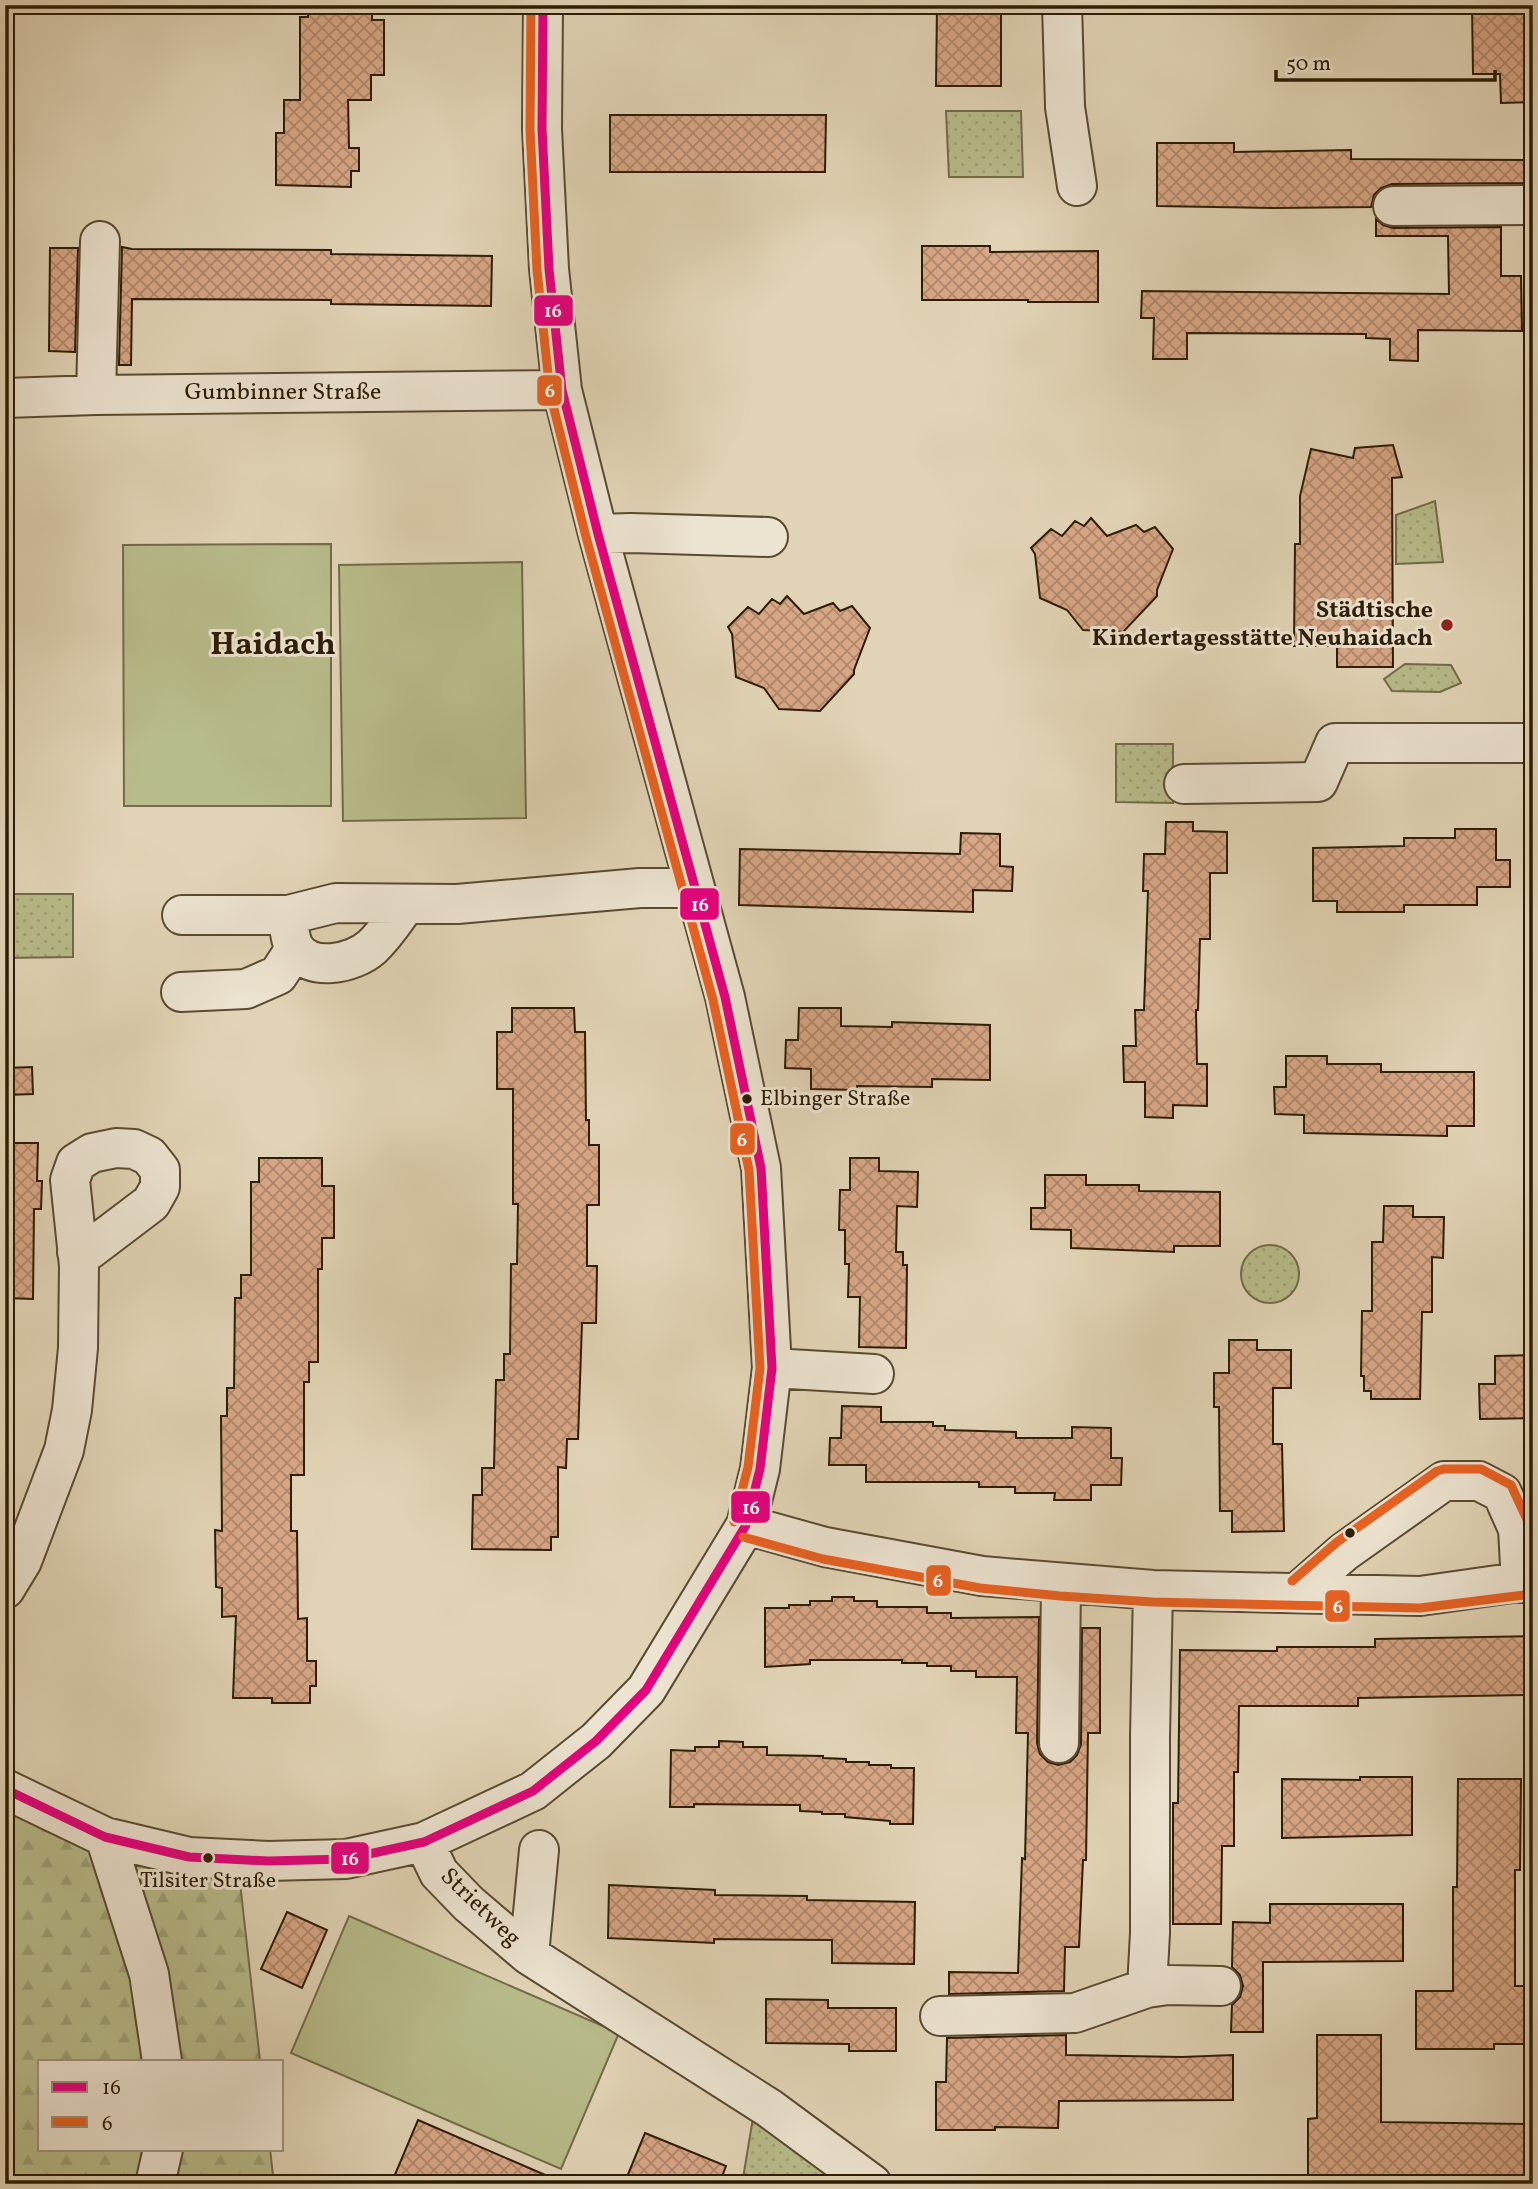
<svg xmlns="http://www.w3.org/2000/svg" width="1538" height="2189" font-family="Vollkorn,serif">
	<defs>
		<pattern id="forest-firs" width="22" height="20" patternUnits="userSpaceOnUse" patternTransform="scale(1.75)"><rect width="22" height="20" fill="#b8bb8a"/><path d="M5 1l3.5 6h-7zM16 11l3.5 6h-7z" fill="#9ea076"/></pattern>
		<pattern id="park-dots" width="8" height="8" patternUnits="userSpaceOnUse" patternTransform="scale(1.75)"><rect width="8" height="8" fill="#b8bb8a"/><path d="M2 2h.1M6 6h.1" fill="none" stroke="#9ea076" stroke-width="1.8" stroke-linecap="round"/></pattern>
		<pattern id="building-cross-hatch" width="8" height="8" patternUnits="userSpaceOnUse" patternTransform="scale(1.75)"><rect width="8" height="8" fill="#d8a786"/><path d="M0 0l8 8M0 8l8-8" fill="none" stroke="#b0876c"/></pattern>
	</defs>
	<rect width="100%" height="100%" fill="#e1d4b6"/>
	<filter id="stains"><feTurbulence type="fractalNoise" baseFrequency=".00286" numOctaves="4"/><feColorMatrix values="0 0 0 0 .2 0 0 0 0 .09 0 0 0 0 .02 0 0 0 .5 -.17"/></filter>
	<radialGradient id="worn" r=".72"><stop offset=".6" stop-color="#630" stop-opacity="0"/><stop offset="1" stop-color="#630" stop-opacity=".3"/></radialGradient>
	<path fill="url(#forest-firs)" stroke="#726c48" stroke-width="2" d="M 5,1806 L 239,1874 L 260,2061 L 40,2061 L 40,2149 L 270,2149 L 274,2184 L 5,2184 Z"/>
	<path fill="url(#park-dots)" stroke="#726c48" stroke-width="2" d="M 946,111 L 1021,111 L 1023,177 L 949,177 Z
		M 1435,501 L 1443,562 L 1396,564 L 1396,515 Z
		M 1405,664 L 1451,665 L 1461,683 L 1440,692 L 1392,691 L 1384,679 Z
		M 1116,744 L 1173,744 L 1173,803 L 1116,802 Z
		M 5,894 L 73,894 L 73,957 L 5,958 Z
		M1241 1274a29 29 0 1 1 58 0a29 29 0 1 1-58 0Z
		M 755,2106 L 868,2184 L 742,2184 Z"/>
	<path fill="#b8bb8a" stroke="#726c48" stroke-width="2" d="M 331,544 L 331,806 L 124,806 L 123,545 Z
		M 522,562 L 526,818 L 343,821 L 339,565 Z
		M 349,1916 L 619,2033 L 561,2169 L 291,2053 Z"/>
	<path fill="url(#building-cross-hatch)" stroke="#2d1c05" stroke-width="2" d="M 308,5 L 372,5 L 372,20 L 384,20 L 384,75 L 371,75 L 371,100 L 348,100 L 349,148 L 359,148 L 359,171 L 351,171 L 351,187 L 276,185 L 276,133 L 284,133 L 284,100 L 300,100 L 300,17 L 308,17 Z
		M 937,5 L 1001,5 L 1001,86 L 936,86 Z
		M 1472,5 L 1533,5 L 1533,102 L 1501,103 L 1500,74 L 1473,74 Z
		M 610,115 L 826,115 L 825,172 L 610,172 Z
		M 1157,143 L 1234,143 L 1234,152 L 1351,150 L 1351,159 L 1526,160 L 1526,183 L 1392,184 L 1381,188 L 1374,195 L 1371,207 L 1276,208 L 1157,206 Z
		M 1376,219 L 1383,225 L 1393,228 L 1501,227 L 1501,276 L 1521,276 L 1522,331 L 1418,330 L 1418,361 L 1390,360 L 1390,339 L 1366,338 L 1366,334 L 1187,333 L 1187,359 L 1153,359 L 1154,318 L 1141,318 L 1142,291 L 1449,294 L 1448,236 L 1376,236 Z
		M 922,246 L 990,246 L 990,252 L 1098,251 L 1098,302 L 1028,302 L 1028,300 L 922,300 Z
		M 122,247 L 132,249 L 331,250 L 331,254 L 492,256 L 491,306 L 331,304 L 331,300 L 132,299 L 131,365 L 119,365 Z
		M 50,248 L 78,248 L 75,352 L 49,351 Z
		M 1393,445 L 1402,477 L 1392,478 L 1393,667 L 1337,667 L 1337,646 L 1294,646 L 1295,544 L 1300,544 L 1300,496 L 1311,449 L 1353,458 L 1355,448 Z
		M 1091,518 L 1107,536 L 1136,525 L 1144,532 L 1155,527 L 1173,549 L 1157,590 L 1157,596 L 1123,632 L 1083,630 L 1067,610 L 1040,598 L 1035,554 L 1031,548 L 1051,529 L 1062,536 L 1075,521 L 1084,526 Z
		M 787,596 L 804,614 L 833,603 L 840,611 L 852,606 L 870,628 L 854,670 L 854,674 L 820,711 L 779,709 L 764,688 L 736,677 L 732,634 L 728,627 L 748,607 L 759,614 L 772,599 L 780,604 Z
		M 1166,822 L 1193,822 L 1193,831 L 1227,832 L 1227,873 L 1210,873 L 1210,939 L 1200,939 L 1198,1010 L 1196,1010 L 1197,1064 L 1207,1064 L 1207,1106 L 1173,1105 L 1173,1118 L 1145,1117 L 1145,1082 L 1124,1082 L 1123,1046 L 1136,1046 L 1135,1010 L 1144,1010 L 1148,891 L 1143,891 L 1144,854 L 1165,854 Z
		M 1455,829 L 1496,829 L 1496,860 L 1510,860 L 1510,887 L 1477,887 L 1477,905 L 1404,905 L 1404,912 L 1337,912 L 1337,901 L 1313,901 L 1313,848 L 1404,846 L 1404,838 L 1455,838 Z
		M 961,833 L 1000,834 L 1000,866 L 1013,867 L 1012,891 L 973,890 L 973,912 L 739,905 L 740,849 L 960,854 Z
		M 512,1008 L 574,1008 L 575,1032 L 585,1032 L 586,1120 L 589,1120 L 589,1145 L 599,1145 L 599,1205 L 587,1205 L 587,1266 L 597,1266 L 596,1323 L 582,1323 L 578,1439 L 567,1439 L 566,1468 L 558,1467 L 558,1537 L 551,1537 L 551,1550 L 472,1549 L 473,1495 L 482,1495 L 482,1468 L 494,1468 L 496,1380 L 504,1380 L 504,1354 L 510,1354 L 511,1264 L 517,1264 L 518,1204 L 513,1204 L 513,1089 L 497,1089 L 497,1032 L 512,1032 Z
		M 799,1008 L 841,1008 L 841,1026 L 892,1027 L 892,1022 L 990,1025 L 990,1080 L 932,1079 L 932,1087 L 857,1086 L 857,1090 L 811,1089 L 811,1069 L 785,1068 L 786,1040 L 798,1040 Z
		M 1286,1056 L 1327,1056 L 1327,1064 L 1381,1064 L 1381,1072 L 1474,1072 L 1474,1126 L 1447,1126 L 1447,1136 L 1304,1133 L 1304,1115 L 1275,1114 L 1274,1087 L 1286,1087 Z
		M 32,1067 L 33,1094 L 5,1095 L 5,1068 Z
		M 5,1143 L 38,1143 L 37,1181 L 42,1181 L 41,1209 L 34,1209 L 33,1299 L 5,1298 Z
		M 259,1158 L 322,1158 L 322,1186 L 334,1186 L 334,1238 L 322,1238 L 322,1269 L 318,1269 L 318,1362 L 309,1362 L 309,1382 L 304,1382 L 304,1475 L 291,1475 L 291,1531 L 297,1531 L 298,1619 L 307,1618 L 307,1661 L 316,1661 L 316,1686 L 310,1686 L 310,1703 L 272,1703 L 272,1698 L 233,1698 L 236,1616 L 222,1617 L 222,1588 L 216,1587 L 215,1530 L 222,1531 L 221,1416 L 227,1416 L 227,1388 L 234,1388 L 235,1298 L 241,1298 L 241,1275 L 251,1275 L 251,1182 L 259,1182 Z
		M 850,1158 L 879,1158 L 879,1171 L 918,1172 L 917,1207 L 897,1206 L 896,1252 L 903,1252 L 903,1265 L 907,1265 L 906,1348 L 859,1347 L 860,1297 L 848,1297 L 849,1264 L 845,1264 L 845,1230 L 839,1230 L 840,1190 L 850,1190 Z
		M 1045,1175 L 1086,1175 L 1086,1185 L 1139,1185 L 1139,1191 L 1220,1192 L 1220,1246 L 1174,1246 L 1174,1252 L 1071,1248 L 1071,1230 L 1031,1229 L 1031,1208 L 1045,1208 Z
		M 1384,1206 L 1413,1206 L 1413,1217 L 1444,1217 L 1443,1258 L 1432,1257 L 1432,1312 L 1422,1312 L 1420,1399 L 1371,1399 L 1371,1391 L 1364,1391 L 1364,1376 L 1361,1376 L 1362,1311 L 1372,1311 L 1372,1242 L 1383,1242 Z
		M 1229,1340 L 1257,1340 L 1257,1350 L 1291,1350 L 1291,1388 L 1273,1388 L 1273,1444 L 1282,1444 L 1284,1531 L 1232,1532 L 1232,1511 L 1220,1511 L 1219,1407 L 1214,1407 L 1214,1373 L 1229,1373 Z
		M 1533,1355 L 1533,1418 L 1480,1419 L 1479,1384 L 1495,1384 L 1495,1356 Z
		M 842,1406 L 881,1407 L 881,1422 L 933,1422 L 933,1426 L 945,1426 L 945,1430 L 1016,1432 L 1016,1438 L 1072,1438 L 1072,1427 L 1111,1428 L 1111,1458 L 1122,1458 L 1121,1485 L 1091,1485 L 1091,1500 L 1054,1500 L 1055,1493 L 1015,1493 L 1015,1487 L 979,1487 L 979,1482 L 866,1482 L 866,1465 L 829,1465 L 830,1438 L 841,1438 Z
		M 832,1597 L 854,1597 L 854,1601 L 877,1601 L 877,1607 L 927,1607 L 927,1613 L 951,1613 L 951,1618 L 1039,1617 L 1037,1743 L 1040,1754 L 1048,1762 L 1058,1765 L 1070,1762 L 1077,1755 L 1081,1744 L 1082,1628 L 1100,1628 L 1100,1733 L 1088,1733 L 1086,1860 L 1083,1860 L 1079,1947 L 1065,1947 L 1064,1991 L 949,1994 L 949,1972 L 1018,1973 L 1022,1858 L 1025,1859 L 1028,1733 L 1016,1733 L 1017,1677 L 976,1677 L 976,1671 L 951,1671 L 951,1666 L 927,1666 L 927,1663 L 902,1663 L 902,1660 L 810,1660 L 810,1664 L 765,1667 L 765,1608 L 789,1608 L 789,1605 L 810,1605 L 810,1601 L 832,1601 Z
		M 1533,1636 L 1533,1695 L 1358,1698 L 1358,1706 L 1239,1706 L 1238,1772 L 1234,1772 L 1234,1846 L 1222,1846 L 1221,1924 L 1173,1924 L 1173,1803 L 1178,1803 L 1180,1650 L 1277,1651 L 1277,1647 L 1375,1647 L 1375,1639 Z
		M 719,1741 L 743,1742 L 743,1747 L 767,1747 L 767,1755 L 823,1756 L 823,1758 L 846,1759 L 846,1762 L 869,1762 L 869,1765 L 891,1765 L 891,1768 L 914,1768 L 913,1824 L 890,1824 L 890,1821 L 845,1817 L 845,1814 L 822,1814 L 822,1812 L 800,1811 L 800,1805 L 694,1804 L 694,1807 L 670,1807 L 671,1750 L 695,1751 L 695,1747 L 719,1747 Z
		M 1360,1777 L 1412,1777 L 1412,1835 L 1282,1838 L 1282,1779 L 1360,1780 Z
		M 1458,1779 L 1521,1779 L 1520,1870 L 1515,1870 L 1515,1986 L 1533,1986 L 1533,2044 L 1494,2044 L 1494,2049 L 1416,2049 L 1416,1991 L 1453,1991 L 1453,1887 L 1457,1887 Z
		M 609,1885 L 715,1890 L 715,1895 L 807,1896 L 807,1900 L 915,1902 L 914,1964 L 832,1963 L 832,1940 L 714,1939 L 714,1943 L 608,1938 Z
		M 1270,1904 L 1403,1904 L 1403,1961 L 1263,1962 L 1263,2032 L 1231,2032 L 1232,2005 L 1240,1997 L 1243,1986 L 1240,1975 L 1232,1967 L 1233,1922 L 1270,1923 Z
		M 287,1912 L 327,1930 L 302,1988 L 261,1969 Z
		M 766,1999 L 828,2000 L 828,2008 L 896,2008 L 896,2051 L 849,2051 L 849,2044 L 766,2043 Z
		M 1066,2035 L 1066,2055 L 1182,2057 L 1233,2055 L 1233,2100 L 1059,2101 L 1058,2128 L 995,2127 L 995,2130 L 936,2130 L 936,2082 L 946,2082 L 947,2038 Z
		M 1317,2035 L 1381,2035 L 1381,2122 L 1533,2124 L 1533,2183 L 1370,2182 L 1370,2184 L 1308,2184 L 1308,2119 L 1317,2118 Z
		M 418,2120 L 566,2184 L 391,2184 Z
		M 645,2133 L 726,2166 L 719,2184 L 624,2184 Z"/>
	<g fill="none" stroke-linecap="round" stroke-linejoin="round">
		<defs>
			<path id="minor" d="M 1062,5 L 1065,107 L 1077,186
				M 1393,206 L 1533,205
				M 96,395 L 100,241
				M 5,398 L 96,395 L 562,390
				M 598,534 L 631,533 L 768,537
				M 1184,784 L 1318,782 L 1335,743 L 1533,743
				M 182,915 L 288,915 L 336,903 L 457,904 L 640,888 L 695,888
				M 288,915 C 289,925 289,937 294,947 C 309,973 353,964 372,947 C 386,934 395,919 406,904
				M 181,992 L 246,989 L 278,975 L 295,949
				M 772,1368 L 874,1374
				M 746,1525 L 825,1547 L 982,1576 L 1153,1590 L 1420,1596 L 1533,1580
				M 5,1589 L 22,1561 L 64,1450 L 72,1410 L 78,1348 L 79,1266 L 70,1180 L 76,1163 L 92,1153 L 116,1148 L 134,1149 L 149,1156 L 160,1170 L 160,1187 L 151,1203 L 89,1250 L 77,1252
				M 1297,1593 L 1344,1552 L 1444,1481 L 1479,1481 L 1502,1493 L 1518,1529 L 1521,1583
				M 1059,1743 L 1061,1584
				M 5,1789 L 105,1837 L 189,1857 L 268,1861 L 346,1859 L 424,1842 L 533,1791 L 596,1741 L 646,1690 L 746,1525 L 760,1469 L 772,1368 L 761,1168 L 725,997 L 598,534 L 562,390 L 549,269 L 542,129 L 543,5
				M 105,1837 L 149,1974 L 162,2061
				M 424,1842 L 439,1873 L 469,1904 L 529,1955 L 769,2108 L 872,2184
				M 529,1955 L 539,1850
				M 1147,1988 L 1150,1933 L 1150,1737 L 1153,1590
				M 940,2016 L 1075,2013 L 1147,1988 L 1168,1985 L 1221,1986
				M 155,2184 L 163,2149"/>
		</defs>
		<use href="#minor" stroke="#5a4a31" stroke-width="42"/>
		<use href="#minor" stroke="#ece3d0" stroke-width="38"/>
		<defs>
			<path id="bus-1" d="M 5,1789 L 105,1837 L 189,1857 L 268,1861 L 346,1859 L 424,1842 L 533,1791 L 596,1741 L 646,1690 L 746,1525 L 760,1469 L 772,1368 L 761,1168 L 725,997 L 598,534 L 562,390 L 549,269 L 542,129 L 543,5"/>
			<path id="bus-2" d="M 531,5 L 530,130 L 537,270 L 550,393 L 586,537 L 713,1000 L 749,1170 L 760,1368 L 748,1467 L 734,1522
				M 743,1537 L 823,1559 L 980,1588 L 1060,1596 L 1153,1602 L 1420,1608 L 1524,1595 L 1529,1592 L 1533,1586
				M 1292,1581 L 1337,1542 L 1437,1471 L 1444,1469 L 1481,1469 L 1511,1485 L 1530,1526 L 1533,1574"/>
		</defs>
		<use href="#bus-1" stroke="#ece3d0" stroke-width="14"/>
		<use href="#bus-2" stroke="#ece3d0" stroke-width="14"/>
		<use href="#bus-1" stroke="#e5007d" stroke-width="9"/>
		<use href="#bus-2" stroke="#e86121" stroke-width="9"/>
	</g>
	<circle fill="#8f2418" stroke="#ece3d0" stroke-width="2.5" cx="1447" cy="625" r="7"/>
	<g fill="#2d1c05" stroke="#ece3d0" stroke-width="2.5">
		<circle cx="747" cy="1099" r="6"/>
		<circle cx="1350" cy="1533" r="6"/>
		<circle cx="208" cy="1858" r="6"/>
	</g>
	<g text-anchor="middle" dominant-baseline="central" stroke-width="6" stroke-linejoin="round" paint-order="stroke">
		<g font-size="22" fill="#2d1c05" stroke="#ece3d0" text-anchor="start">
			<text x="760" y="1099">Elbinger Straße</text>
			<text x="208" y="1881" text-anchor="middle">Tilsiter Straße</text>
		</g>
		<g font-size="24" fill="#2d1c05" stroke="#ece3d0">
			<text x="283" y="393">Gumbinner Straße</text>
			<text transform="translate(480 1908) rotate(44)">Strietweg</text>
		</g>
		<g font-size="24" font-weight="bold" fill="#2d1c05" stroke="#ece3d0" text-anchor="end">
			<text x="1433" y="611">Städtische<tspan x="1433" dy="28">Kindertagesstätte Neuhaidach</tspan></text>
		</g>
		<g font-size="32" font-weight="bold" fill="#2d1c05" stroke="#ece3d0">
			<text x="273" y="646">Haidach</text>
		</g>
	</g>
	<g stroke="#ece3d0" stroke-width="2.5">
		<rect x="533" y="294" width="41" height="33" rx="7" fill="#e5007d"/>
		<rect x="536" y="374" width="27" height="33" rx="7" fill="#e86121"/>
		<rect x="679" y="887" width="41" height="34" rx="7" fill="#e5007d"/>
		<rect x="729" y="1122" width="27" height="34" rx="7" fill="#e86121"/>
		<rect x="730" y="1490" width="41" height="34" rx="7" fill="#e5007d"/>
		<rect x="925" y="1564" width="27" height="33" rx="7" fill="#e86121"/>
		<rect x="1324" y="1589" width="27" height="34" rx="7" fill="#e86121"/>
		<rect x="330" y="1841" width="40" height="34" rx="7" fill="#e5007d"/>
	</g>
	<g font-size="19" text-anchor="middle" font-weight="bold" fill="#fff">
		<text x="553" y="317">16</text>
		<text x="550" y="397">6</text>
		<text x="700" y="911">16</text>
		<text x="742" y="1146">6</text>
		<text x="751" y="1514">16</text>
		<text x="938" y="1587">6</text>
		<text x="1338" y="1613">6</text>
		<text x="350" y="1865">16</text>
	</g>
	<rect width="1538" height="2189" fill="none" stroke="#e1d4b6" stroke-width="28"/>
	<rect x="7" y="7" width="1524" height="2175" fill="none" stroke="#2d1c05" stroke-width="3.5"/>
	<rect x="14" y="14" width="1510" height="2161" fill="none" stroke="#2d1c05" stroke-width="2"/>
	<rect x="38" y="2060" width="245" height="91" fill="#ece3d0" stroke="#a0937f" stroke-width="2"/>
	<rect x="52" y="2082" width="35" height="10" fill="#e5007d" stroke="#a0937f" stroke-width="2"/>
	<text x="102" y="2094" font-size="21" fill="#2d1c05">16</text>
	<rect x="52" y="2117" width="35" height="10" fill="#e86121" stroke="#a0937f" stroke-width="2"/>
	<text x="102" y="2130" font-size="21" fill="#2d1c05">6</text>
	<path d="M1276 70v10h219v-10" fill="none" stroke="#2d1c05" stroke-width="3.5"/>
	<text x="1286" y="70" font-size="21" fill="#2d1c05" stroke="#ece3d0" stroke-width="5" paint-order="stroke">50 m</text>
	<rect width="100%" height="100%" filter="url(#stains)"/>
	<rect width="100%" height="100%" fill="url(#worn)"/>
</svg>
